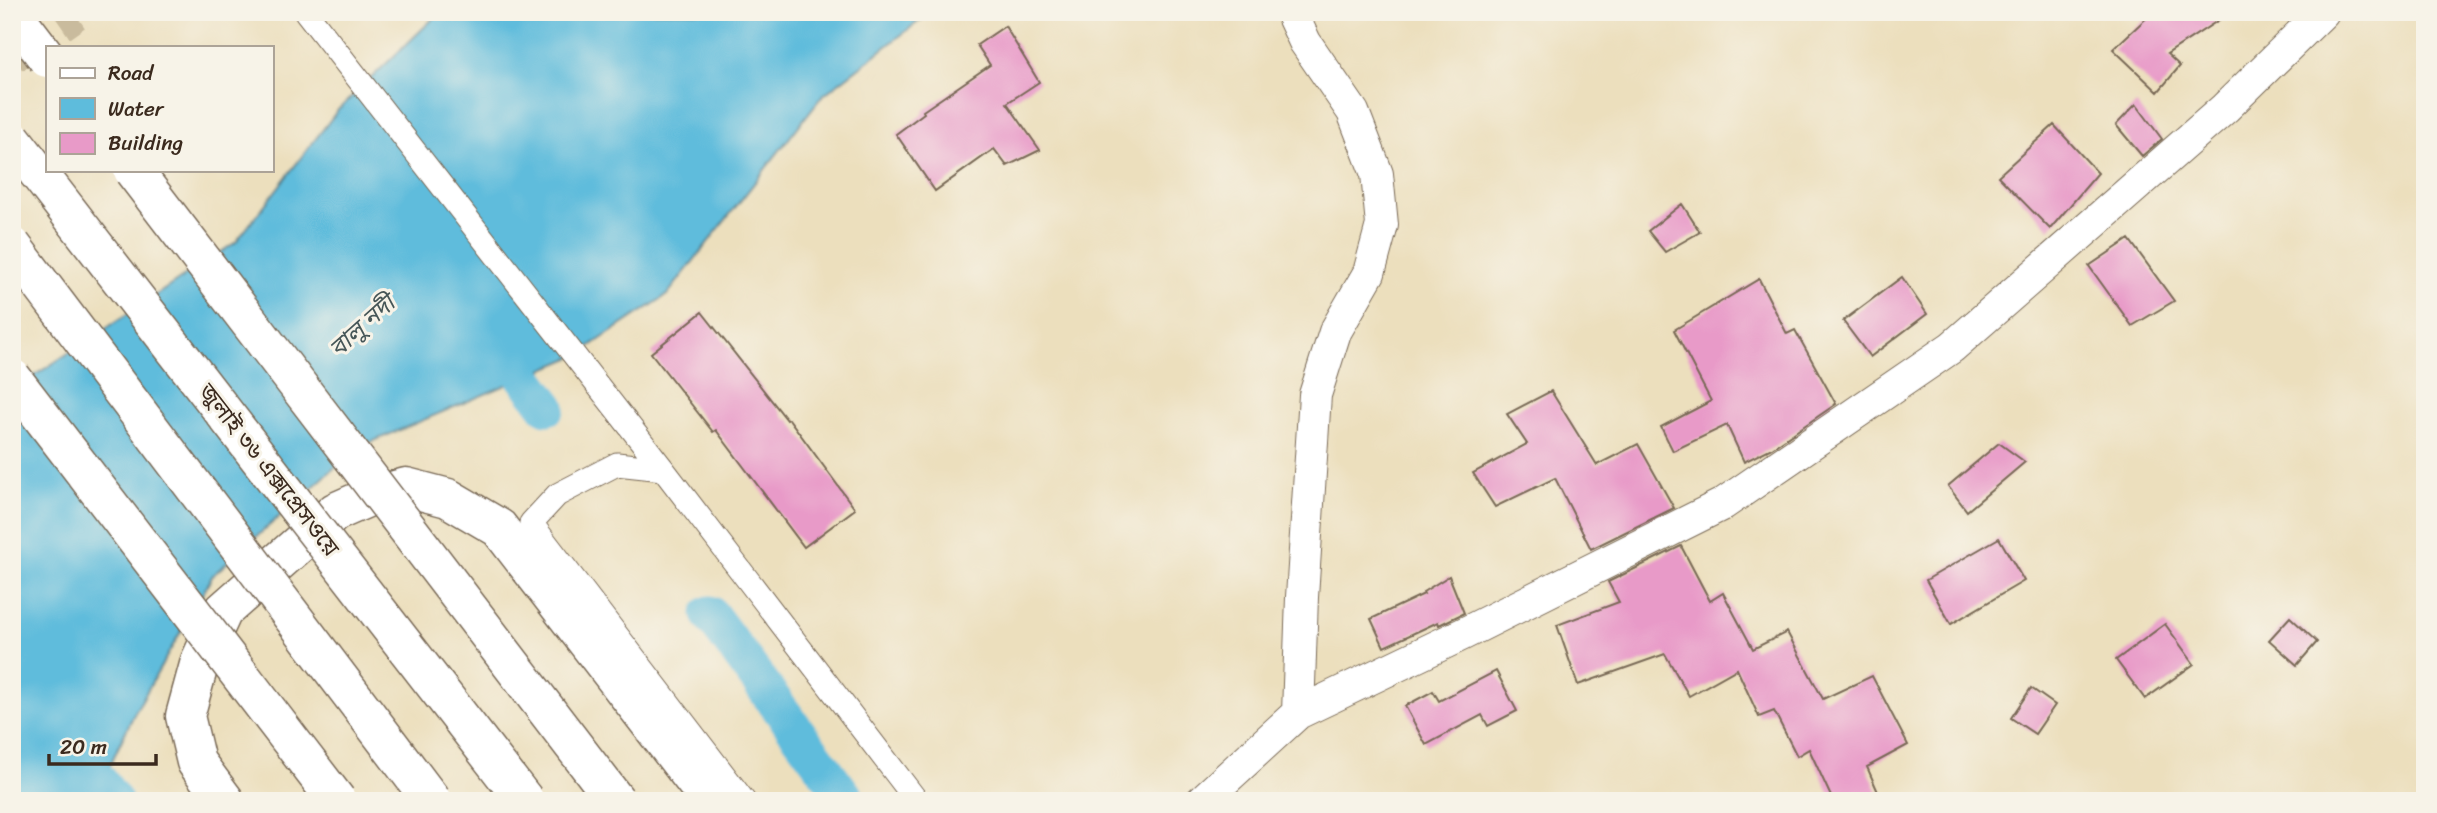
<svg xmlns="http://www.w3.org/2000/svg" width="2437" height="813" font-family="Sriracha,'Noto Sans Bengali',sans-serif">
	<rect width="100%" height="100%" fill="#f7f3e8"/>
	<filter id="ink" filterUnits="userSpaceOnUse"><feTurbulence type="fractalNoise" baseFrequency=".0143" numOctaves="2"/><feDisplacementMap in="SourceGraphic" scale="14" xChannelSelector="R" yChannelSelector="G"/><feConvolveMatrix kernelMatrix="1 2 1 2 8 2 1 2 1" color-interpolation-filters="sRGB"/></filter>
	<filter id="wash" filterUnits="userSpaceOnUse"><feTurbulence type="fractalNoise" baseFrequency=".00686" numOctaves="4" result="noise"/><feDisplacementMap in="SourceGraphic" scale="28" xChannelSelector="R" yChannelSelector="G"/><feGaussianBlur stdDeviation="1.57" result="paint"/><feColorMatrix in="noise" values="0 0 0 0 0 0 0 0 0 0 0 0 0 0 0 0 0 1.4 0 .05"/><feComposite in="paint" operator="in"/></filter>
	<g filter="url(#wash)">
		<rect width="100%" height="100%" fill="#ecdfbd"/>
		<path fill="#5ebcdc" stroke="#4c737d" stroke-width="2" d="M 440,12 L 931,12 L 822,96 L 667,295 L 575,356 L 357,448 L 213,575 L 134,714 L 93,801 L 12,801 L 12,394 L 19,386 L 236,242 L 338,110 Z"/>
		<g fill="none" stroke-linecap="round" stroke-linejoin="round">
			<path stroke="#5ebcdc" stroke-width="37" d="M 495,338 L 547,407
				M 710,614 L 848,801
				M 12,665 L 114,801"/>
		</g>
		<g id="blocks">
			<path fill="#e89ac8" d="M 2153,12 L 2231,12 L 2167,54 L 2180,66 L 2158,92 L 2113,49 Z
				M 1005,26 L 1039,82 L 1007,103 L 1040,150 L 1007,166 L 994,149 L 935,191 L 896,134 L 924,113 L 923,111 L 990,65 L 977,45 Z
				M 2136,104 L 2162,139 L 2142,156 L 2116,125 Z
				M 2054,125 L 2098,173 L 2050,229 L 1998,176 Z
				M 1682,204 L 1700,232 L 1665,252 L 1648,231 Z
				M 2129,239 L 2174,301 L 2132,326 L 2089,266 Z
				M 1902,277 L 1927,314 L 1870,357 L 1843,321 Z
				M 1759,279 L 1787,334 L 1795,330 L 1836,404 L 1772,448 L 1744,462 L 1727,425 L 1673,451 L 1661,427 L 1711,401 L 1674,330 Z
				M 702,312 L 787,420 L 789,419 L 855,509 L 804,547 L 716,430 L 713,432 L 651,353 Z
				M 1551,391 L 1597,465 L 1638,444 L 1674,508 L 1591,549 L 1555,478 L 1495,507 L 1473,473 L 1527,444 L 1507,414 Z
				M 1999,443 L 2025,462 L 1967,511 L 1948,486 Z
				M 1999,538 L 2024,581 L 1951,624 L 1926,580 Z
				M 1681,546 L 1710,601 L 1723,593 L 1753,649 L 1787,632 L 1823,699 L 1872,676 L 1908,745 L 1867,767 L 1882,801 L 1833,801 L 1809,749 L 1797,756 L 1774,711 L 1759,717 L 1737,669 L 1689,696 L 1665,654 L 1578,685 L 1557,625 L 1619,602 L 1608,582 Z
				M 1449,576 L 1464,613 L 1439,625 L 1438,622 L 1384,647 L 1371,619 L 1424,594 L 1423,592 Z
				M 2290,617 L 2317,642 L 2297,665 L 2269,640 Z
				M 2165,624 L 2194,664 L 2145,699 L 2116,660 Z
				M 1496,671 L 1517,711 L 1488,726 L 1482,715 L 1426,745 L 1405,706 L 1433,691 L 1439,701 Z
				M 2031,688 L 2055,705 L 2035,734 L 2011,718 Z"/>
		</g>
	</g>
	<g filter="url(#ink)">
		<use href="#blocks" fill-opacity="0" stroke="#796956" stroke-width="2"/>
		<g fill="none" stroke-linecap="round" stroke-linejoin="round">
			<path stroke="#c9bb9d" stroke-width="38" stroke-dasharray="38 19" stroke-linecap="butt" d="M 12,55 L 74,12"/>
			<defs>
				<path id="pedestrian" d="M 306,12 L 663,469 L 917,801
					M 663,469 L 617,464 L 557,495 L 531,523 L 744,801"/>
				<path id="minor" d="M 1291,12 L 1305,42 L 1353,112 L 1377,174 L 1382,225 L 1369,273 L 1335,332 L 1315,395 L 1302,597 L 1298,713
					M 1202,801 L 1298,713 L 1463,634 L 1723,504 L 1952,347 L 2225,108 L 2323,12"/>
				<path id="primary" d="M 225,801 L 196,762 L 185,716 L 200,661 L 223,611 L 335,512 L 369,497 L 406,487 L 448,498 L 499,528 L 710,801"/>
			</defs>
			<use href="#pedestrian" stroke="#796956" stroke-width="25"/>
			<use href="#minor" stroke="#796956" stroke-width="34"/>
			<use href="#primary" stroke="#796956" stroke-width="41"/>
			<use href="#pedestrian" stroke="#fff" stroke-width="23"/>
			<use href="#minor" stroke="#fff" stroke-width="32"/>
			<use href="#primary" stroke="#fff" stroke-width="38"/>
			<defs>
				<path id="primary-bridge" d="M 12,12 L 47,58
					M 133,170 L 616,801
					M 12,378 L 337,801"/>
				<path id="motorway-bridge" d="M 12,139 L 525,801
					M 12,246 L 432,801"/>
			</defs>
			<use href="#primary-bridge" stroke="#796956" stroke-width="41" stroke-linecap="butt"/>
			<use href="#motorway-bridge" stroke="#796956" stroke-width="41" stroke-linecap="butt"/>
			<use href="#primary-bridge" stroke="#fff" stroke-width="38"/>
			<use href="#motorway-bridge" stroke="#fff" stroke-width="38"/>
		</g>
	</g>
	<g text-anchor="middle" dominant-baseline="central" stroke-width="6" stroke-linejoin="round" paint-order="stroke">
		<g font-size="23" fill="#3b2a1e" stroke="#f7f3e8">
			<text transform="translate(269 470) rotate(52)">জুলাই ৩৬ এক্সপ্রেসওয়ে</text>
		</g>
		<g font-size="24" font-style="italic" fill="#465657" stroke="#f7f3e8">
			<text transform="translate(362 326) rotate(-42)">বালু নদী</text>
		</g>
	</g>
	<rect width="2437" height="813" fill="none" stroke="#f7f3e8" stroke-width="42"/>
	<rect x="46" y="46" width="228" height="126" fill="#f7f3e8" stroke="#aca397" stroke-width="2"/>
	<rect x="60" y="68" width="35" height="10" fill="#ffffff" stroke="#aca397" stroke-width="2"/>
	<text x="108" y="80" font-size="21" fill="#3b2a1e">Road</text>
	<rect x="60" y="98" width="35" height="21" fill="#5ebcdc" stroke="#aca397" stroke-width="2"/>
	<text x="108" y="116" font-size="21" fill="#3b2a1e">Water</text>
	<rect x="60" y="133" width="35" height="21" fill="#e89ac8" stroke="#aca397" stroke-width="2"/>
	<text x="108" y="150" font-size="21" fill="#3b2a1e">Building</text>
	<path d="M49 754v10h107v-10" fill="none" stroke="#3b2a1e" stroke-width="3.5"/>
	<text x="60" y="754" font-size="21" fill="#3b2a1e" stroke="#f7f3e8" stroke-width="5" paint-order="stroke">20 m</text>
</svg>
